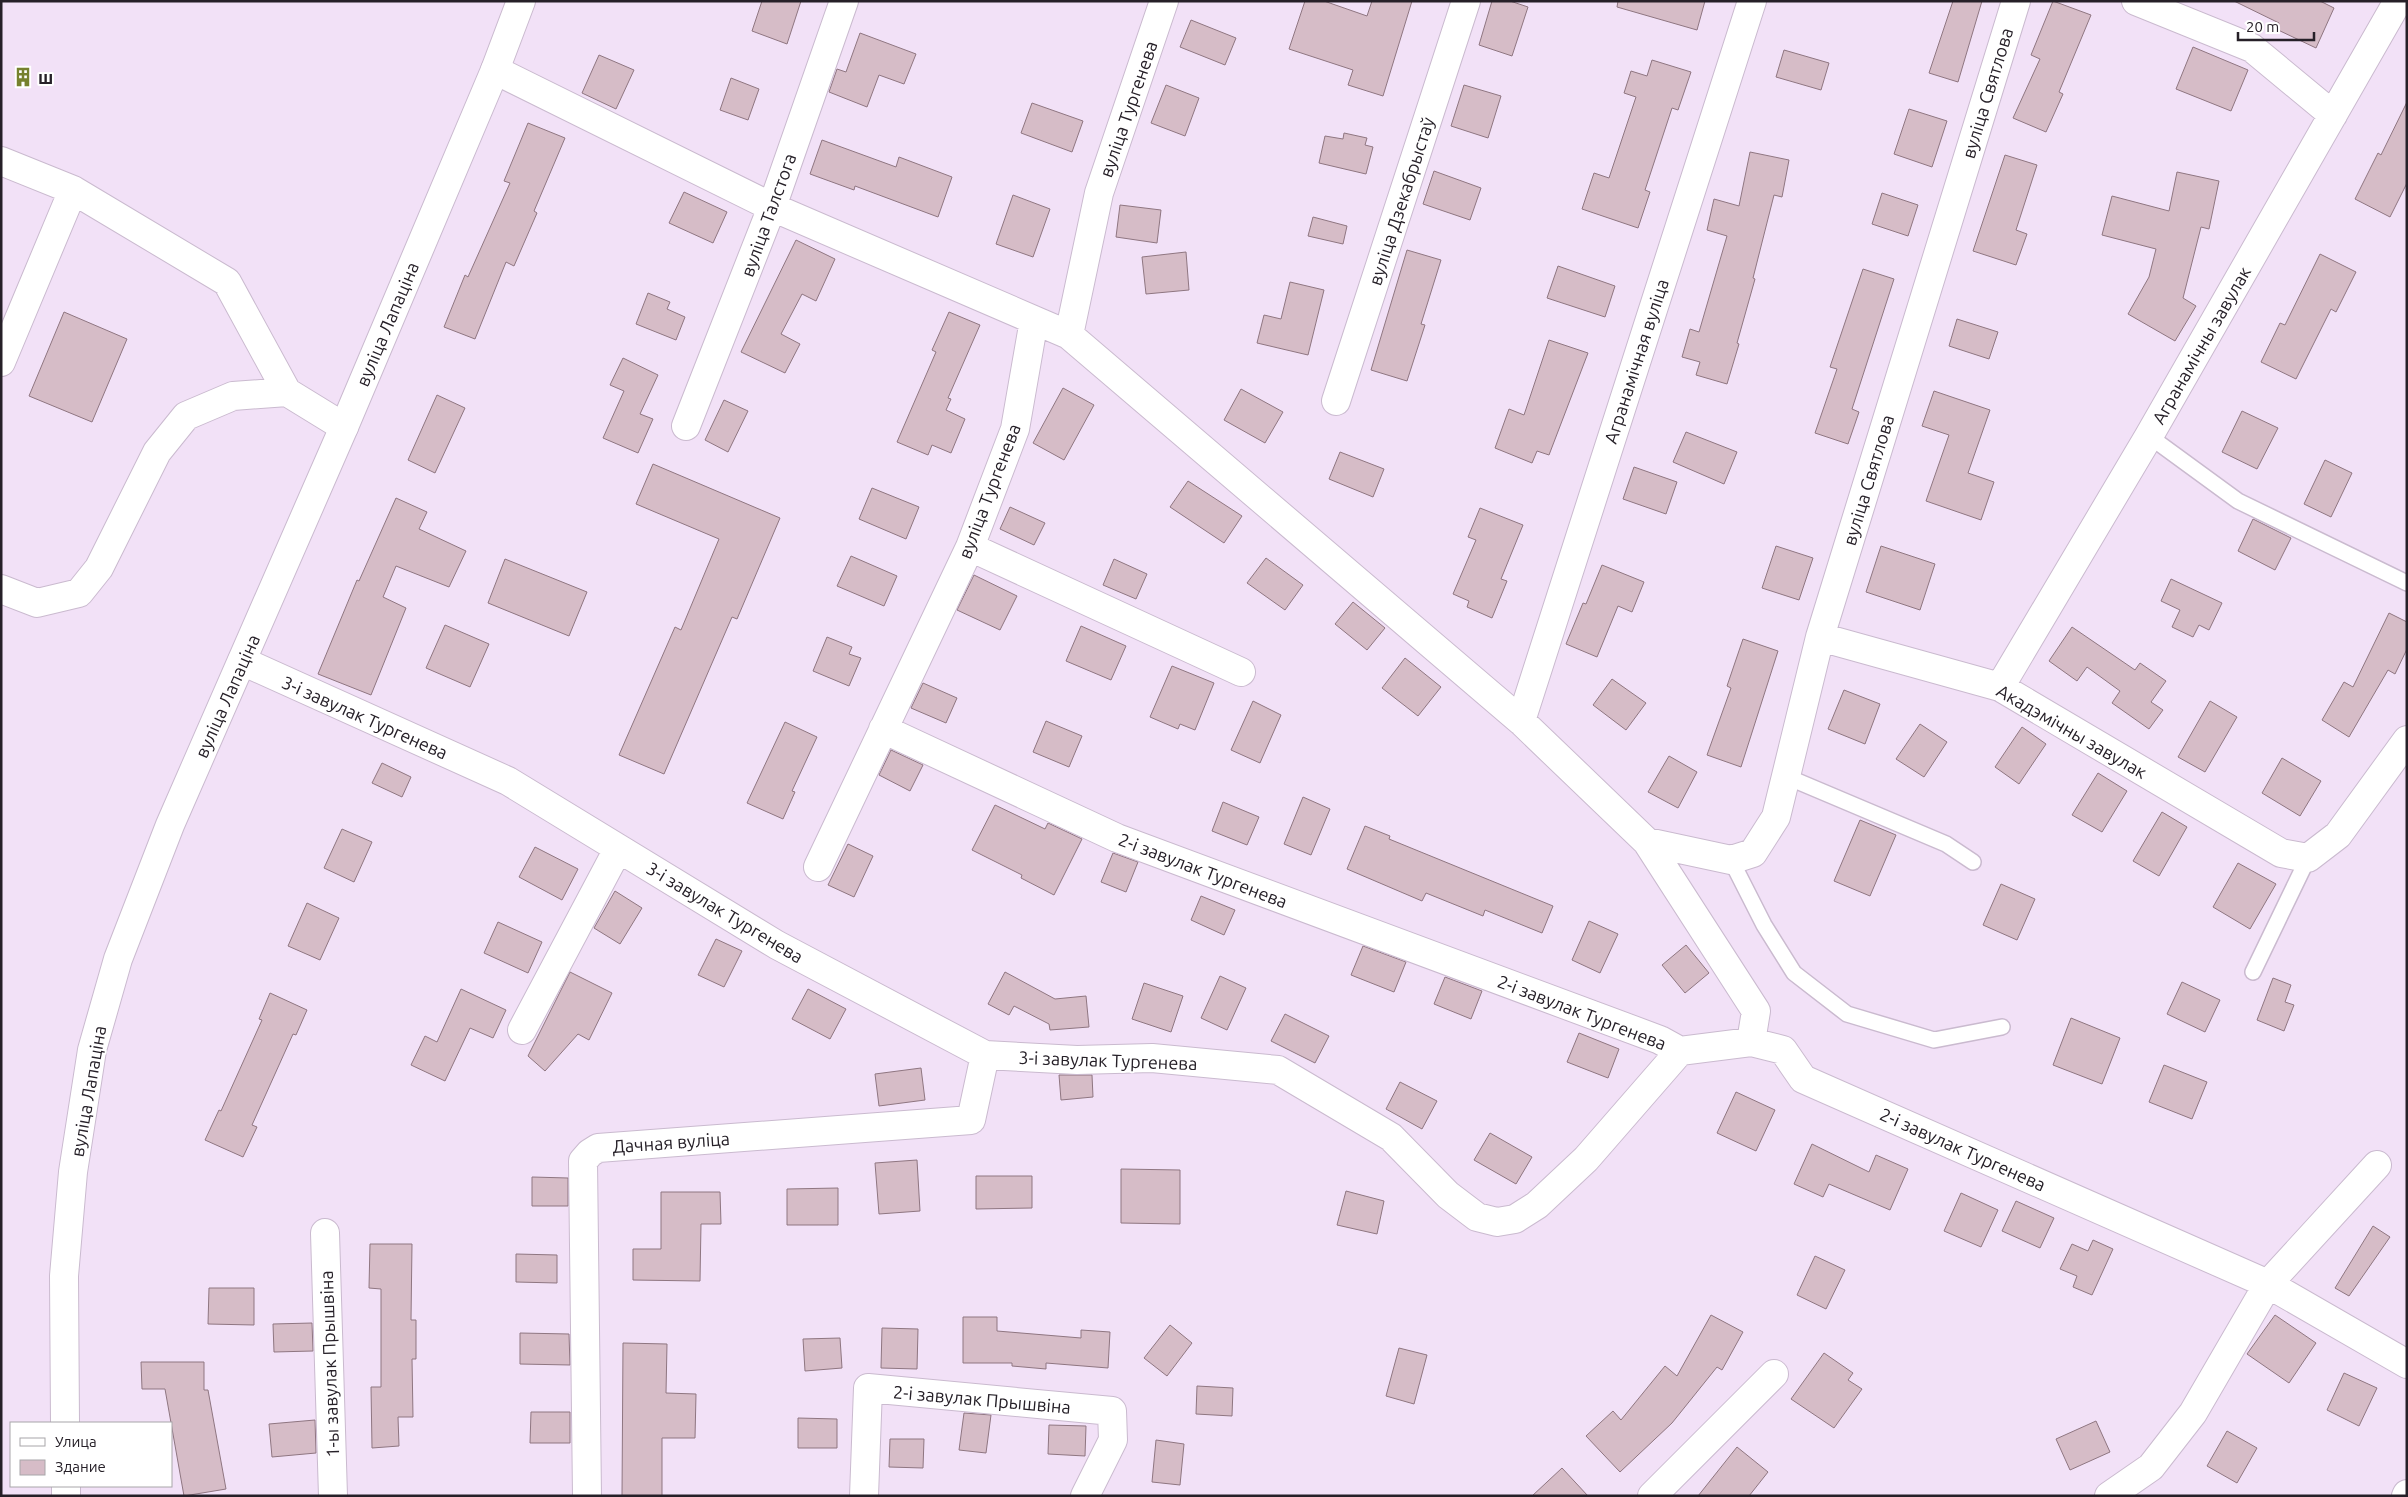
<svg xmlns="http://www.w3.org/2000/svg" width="2408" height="1497" font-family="Ubuntu,sans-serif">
	<rect width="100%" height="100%" fill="#f2e1f7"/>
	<path fill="#d6bcc7" stroke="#8f7681" d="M 762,1 L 801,1 L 787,44 L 752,31 Z
		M 1305,1 L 1324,1 L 1367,16 L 1372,1 L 1412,1 L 1383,96 L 1348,85 L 1353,70 L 1289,49 Z
		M 1492,1 L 1510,1 L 1528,7 L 1512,56 L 1479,45 Z
		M 1618,1 L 1705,1 L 1697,30 L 1617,7 Z
		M 1953,1 L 1982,1 L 1958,82 L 1929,73 Z
		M 2053,1 L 2091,15 L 2059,92 L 2063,94 L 2046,132 L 2013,118 L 2040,59 L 2031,55 Z
		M 2234,1 L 2320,1 L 2334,8 L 2316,48 L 2276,29 L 2279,23 Z
		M 1191,20 L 1236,38 L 1225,65 L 1180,47 Z
		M 860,33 L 916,54 L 904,84 L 879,75 L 867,107 L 829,92 L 837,69 L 846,72 Z
		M 2193,47 L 2248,70 L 2231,111 L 2176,89 Z
		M 1784,50 L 1829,63 L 1821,90 L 1776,77 Z
		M 599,55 L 634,70 L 616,109 L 582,93 Z
		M 1652,60 L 1691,72 L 1678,110 L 1672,108 L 1645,190 L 1650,192 L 1638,228 L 1582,209 L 1594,173 L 1609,178 L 1636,97 L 1624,93 L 1631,71 L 1647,76 Z
		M 731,78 L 759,89 L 748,120 L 720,110 Z
		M 1166,85 L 1199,98 L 1185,136 L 1151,123 Z
		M 1464,85 L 1501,96 L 1488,138 L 1451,126 Z
		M 2407,102 L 2407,183 L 2390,217 L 2355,199 L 2378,153 L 2381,155 Z
		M 1032,103 L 1083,121 L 1072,152 L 1021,133 Z
		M 1909,109 L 1947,121 L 1932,167 L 1894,154 Z
		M 528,123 L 565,138 L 534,211 L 537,213 L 514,266 L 506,262 L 475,339 L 444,327 L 465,275 L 468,277 L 510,183 L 504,181 Z
		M 1344,133 L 1367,138 L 1365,145 L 1373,147 L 1366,174 L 1319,163 L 1325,136 L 1343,139 Z
		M 822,140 L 896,167 L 899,157 L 952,177 L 938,217 L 855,186 L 854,190 L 810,174 Z
		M 1750,152 L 1789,160 L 1782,197 L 1774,195 L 1753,278 L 1755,279 L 1737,343 L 1739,344 L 1727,384 L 1696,375 L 1700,362 L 1682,357 L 1690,329 L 1699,332 L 1727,236 L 1707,230 L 1714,199 L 1739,206 Z
		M 2005,155 L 2037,165 L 2016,230 L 2027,234 L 2016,265 L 1973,251 Z
		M 1434,171 L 1481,188 L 1470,220 L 1423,204 Z
		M 2177,172 L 2219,181 L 2209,229 L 2201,227 L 2183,298 L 2196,306 L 2175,341 L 2128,314 L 2149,277 L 2156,249 L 2102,235 L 2112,196 L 2169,211 Z
		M 684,192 L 727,212 L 713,243 L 669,223 Z
		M 1882,193 L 1918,205 L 1908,236 L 1872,224 Z
		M 1013,195 L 1050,209 L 1033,257 L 996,244 Z
		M 1120,205 L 1161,210 L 1157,243 L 1116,237 Z
		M 1313,217 L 1347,226 L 1343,244 L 1308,236 Z
		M 796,240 L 835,259 L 816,301 L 802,294 L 781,334 L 800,344 L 785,373 L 741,352 Z
		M 1407,250 L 1441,260 L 1421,324 L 1425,325 L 1407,381 L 1371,370 Z
		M 1186,252 L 1189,290 L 1146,294 L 1142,257 Z
		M 2320,254 L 2356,272 L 2336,312 L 2331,309 L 2296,379 L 2261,362 L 2280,323 L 2285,325 Z
		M 1558,266 L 1615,286 L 1605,317 L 1547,298 Z
		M 1863,269 L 1894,279 L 1852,409 L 1859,412 L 1848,444 L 1815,433 L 1837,369 L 1830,367 Z
		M 1290,282 L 1324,290 L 1308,355 L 1257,343 L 1264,315 L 1281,319 Z
		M 648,293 L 670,302 L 667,309 L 685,317 L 676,340 L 636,324 Z
		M 64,312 L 127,339 L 92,422 L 29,396 Z
		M 949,312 L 980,325 L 948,398 L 951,399 L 946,410 L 965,419 L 951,453 L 932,445 L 928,455 L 897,442 L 936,352 L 932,350 Z
		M 1957,319 L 1998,332 L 1989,359 L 1949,346 Z
		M 1549,340 L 1588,353 L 1549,455 L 1537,451 L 1532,463 L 1495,448 L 1509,409 L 1524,415 Z
		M 623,358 L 658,375 L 640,414 L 653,419 L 638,453 L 603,438 L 624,391 L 610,385 Z
		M 1063,388 L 1094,405 L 1064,460 L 1033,443 Z
		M 1241,389 L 1283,412 L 1265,443 L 1224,420 Z
		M 1934,391 L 1990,410 L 1968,473 L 1994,482 L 1981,520 L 1926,501 L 1949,435 L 1922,426 Z
		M 437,395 L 465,408 L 435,473 L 408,460 Z
		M 724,400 L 748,411 L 728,452 L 705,440 Z
		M 2242,411 L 2278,428 L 2257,469 L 2222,452 Z
		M 1686,432 L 1737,452 L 1724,484 L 1673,462 Z
		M 1340,452 L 1384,469 L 1373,497 L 1329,479 Z
		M 2325,460 L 2352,473 L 2331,517 L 2304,504 Z
		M 653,464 L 780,518 L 737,619 L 732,617 L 664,774 L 619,755 L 675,627 L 681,630 L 719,539 L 636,504 Z
		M 1634,467 L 1677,482 L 1666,514 L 1623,499 Z
		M 1188,481 L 1242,516 L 1224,543 L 1170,507 Z
		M 872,488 L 919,507 L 906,539 L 859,519 Z
		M 396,498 L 427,512 L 419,529 L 466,551 L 449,587 L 396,566 L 383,597 L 406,608 L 371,695 L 318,674 L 357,580 L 359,581 Z
		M 1010,507 L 1045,523 L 1034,545 L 1000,529 Z
		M 1480,508 L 1523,525 L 1501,579 L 1507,581 L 1492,618 L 1467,607 L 1469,601 L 1453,594 L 1476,540 L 1468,537 Z
		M 2253,519 L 2291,538 L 2275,570 L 2238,551 Z
		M 1776,546 L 1813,558 L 1799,600 L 1762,588 Z
		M 1881,546 L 1935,564 L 1920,610 L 1866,592 Z
		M 851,556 L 897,576 L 884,606 L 837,586 Z
		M 1266,558 L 1303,585 L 1285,610 L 1247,583 Z
		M 505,559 L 587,592 L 569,636 L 488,603 Z
		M 1114,559 L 1147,574 L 1136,599 L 1103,585 Z
		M 1602,565 L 1644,582 L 1632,612 L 1618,606 L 1597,657 L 1566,644 L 1583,603 L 1586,604 Z
		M 974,575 L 1017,596 L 1000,630 L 957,610 Z
		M 2171,579 L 2222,603 L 2209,630 L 2199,625 L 2193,637 L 2172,627 L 2180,610 L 2161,601 Z
		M 1353,602 L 1385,628 L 1367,650 L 1335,624 Z
		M 2389,613 L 2407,622 L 2407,649 L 2395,674 L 2388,670 L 2349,737 L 2322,720 L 2344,682 L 2353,687 Z
		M 445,625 L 489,644 L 470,687 L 426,668 Z
		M 1081,626 L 1126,646 L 1111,680 L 1066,661 Z
		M 2072,627 L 2135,670 L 2140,663 L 2166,681 L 2151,702 L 2163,710 L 2149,729 L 2112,703 L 2120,691 L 2087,667 L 2077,681 L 2049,661 Z
		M 827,637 L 852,647 L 849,654 L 861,658 L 849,686 L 813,671 Z
		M 1743,639 L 1778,651 L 1741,767 L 1707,755 L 1731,688 L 1727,686 Z
		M 1405,658 L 1441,687 L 1418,716 L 1382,688 Z
		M 1172,666 L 1214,683 L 1195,730 L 1180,724 L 1178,729 L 1150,717 Z
		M 1612,679 L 1646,703 L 1626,730 L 1593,705 Z
		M 923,683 L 957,698 L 946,723 L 911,708 Z
		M 1844,690 L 1880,704 L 1865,744 L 1828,729 Z
		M 1253,701 L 1281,715 L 1260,763 L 1231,750 Z
		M 2210,701 L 2237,717 L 2205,772 L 2178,757 Z
		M 1046,721 L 1082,736 L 1069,767 L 1033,752 Z
		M 785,722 L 817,737 L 792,791 L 795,792 L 783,819 L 747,803 Z
		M 1920,724 L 1947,742 L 1924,777 L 1896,759 Z
		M 2022,727 L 2046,744 L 2019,784 L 1995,767 Z
		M 891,750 L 923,765 L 910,791 L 879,775 Z
		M 1669,756 L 1697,772 L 1678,808 L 1648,792 Z
		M 2282,758 L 2321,781 L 2300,816 L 2262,793 Z
		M 382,763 L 411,777 L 402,797 L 372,783 Z
		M 2098,773 L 2127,791 L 2102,832 L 2072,815 Z
		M 1303,797 L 1330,809 L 1311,855 L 1284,844 Z
		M 1223,802 L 1259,817 L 1247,845 L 1212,831 Z
		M 995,805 L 1045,829 L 1048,823 L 1082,839 L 1054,895 L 1021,878 L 1022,875 L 972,850 Z
		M 2162,812 L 2187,827 L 2159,876 L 2133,861 Z
		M 1860,820 L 1896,835 L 1870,896 L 1834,881 Z
		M 1365,826 L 1390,836 L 1389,839 L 1553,906 L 1542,933 L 1485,910 L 1483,916 L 1426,893 L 1422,901 L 1347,869 Z
		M 342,829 L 372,842 L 354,882 L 324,868 Z
		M 848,844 L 873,856 L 854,897 L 828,885 Z
		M 535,847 L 578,869 L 562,900 L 519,877 Z
		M 1113,853 L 1138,862 L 1126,892 L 1101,882 Z
		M 2238,863 L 2276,884 L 2250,929 L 2213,907 Z
		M 2001,884 L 2035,899 L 2017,940 L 1983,925 Z
		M 615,891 L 642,908 L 620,944 L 594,928 Z
		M 1201,896 L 1235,910 L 1224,935 L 1191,920 Z
		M 307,903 L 339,918 L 320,960 L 288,946 Z
		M 1589,921 L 1618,934 L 1600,973 L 1572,960 Z
		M 498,922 L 542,942 L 528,973 L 484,953 Z
		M 716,939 L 742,951 L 724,987 L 698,975 Z
		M 1686,945 L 1709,973 L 1685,993 L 1662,965 Z
		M 1363,946 L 1406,962 L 1394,992 L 1351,975 Z
		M 570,972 L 612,993 L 589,1040 L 578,1034 L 545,1071 L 528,1056 Z
		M 1005,972 L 1055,999 L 1086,996 L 1089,1027 L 1050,1030 L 1049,1024 L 1014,1006 L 1009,1015 L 988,1004 Z
		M 1220,976 L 1246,988 L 1227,1030 L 1201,1018 Z
		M 1445,977 L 1482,991 L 1471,1019 L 1434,1004 Z
		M 2273,978 L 2291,985 L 2285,1002 L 2294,1005 L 2284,1031 L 2257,1020 Z
		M 2182,982 L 2220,1000 L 2205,1032 L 2167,1014 Z
		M 1144,983 L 1183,996 L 1171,1032 L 1132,1019 Z
		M 461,989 L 506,1010 L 493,1038 L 470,1028 L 445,1081 L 411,1065 L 425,1036 L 437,1042 Z
		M 808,989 L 846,1009 L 830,1039 L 792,1019 Z
		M 270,993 L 307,1010 L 296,1035 L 293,1034 L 252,1125 L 257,1127 L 243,1157 L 205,1140 L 219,1110 L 221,1111 L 262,1020 L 259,1019 Z
		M 1285,1014 L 1329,1036 L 1315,1063 L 1271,1041 Z
		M 2071,1018 L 2120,1038 L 2102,1084 L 2053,1065 Z
		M 1579,1033 L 1619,1049 L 1608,1078 L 1567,1062 Z
		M 2164,1065 L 2207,1082 L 2192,1119 L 2149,1102 Z
		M 921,1068 L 925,1100 L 879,1106 L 875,1074 Z
		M 1059,1075 L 1092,1075 L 1093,1097 L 1061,1100 Z
		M 1400,1082 L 1437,1101 L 1422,1129 L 1386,1109 Z
		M 1736,1092 L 1775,1110 L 1756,1151 L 1717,1133 Z
		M 1490,1133 L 1532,1157 L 1516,1184 L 1474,1160 Z
		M 1812,1144 L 1869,1172 L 1876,1155 L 1908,1169 L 1890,1210 L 1829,1184 L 1823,1197 L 1794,1184 Z
		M 917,1160 L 920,1211 L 879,1214 L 875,1163 Z
		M 1121,1169 L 1180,1170 L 1180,1224 L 1121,1223 Z
		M 976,1176 L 1032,1176 L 1032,1208 L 976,1209 Z
		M 532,1177 L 568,1178 L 568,1206 L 532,1206 Z
		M 838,1188 L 838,1225 L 787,1225 L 787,1189 Z
		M 1346,1191 L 1384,1201 L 1377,1234 L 1337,1225 Z
		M 661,1192 L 720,1192 L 721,1224 L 701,1224 L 700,1281 L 633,1280 L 633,1249 L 661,1249 Z
		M 1961,1193 L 1998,1210 L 1981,1247 L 1944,1231 Z
		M 2016,1201 L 2054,1218 L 2040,1248 L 2002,1231 Z
		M 2373,1226 L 2390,1237 L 2349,1296 L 2335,1288 Z
		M 2093,1240 L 2113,1249 L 2092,1295 L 2073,1287 L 2077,1276 L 2060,1269 L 2072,1244 L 2088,1251 Z
		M 370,1244 L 412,1244 L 411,1320 L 416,1320 L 416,1359 L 412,1359 L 413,1417 L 398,1417 L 399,1446 L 372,1448 L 371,1387 L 381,1387 L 381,1289 L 369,1288 Z
		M 516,1254 L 557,1255 L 557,1283 L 516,1282 Z
		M 1815,1256 L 1845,1270 L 1826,1309 L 1797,1295 Z
		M 209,1288 L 254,1288 L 254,1325 L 208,1324 Z
		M 1711,1315 L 1743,1332 L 1722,1370 L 1717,1367 L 1672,1423 L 1620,1472 L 1586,1436 L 1613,1411 L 1621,1420 L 1665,1366 L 1677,1376 Z
		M 2275,1315 L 2316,1343 L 2289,1383 L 2247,1354 Z
		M 963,1317 L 997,1317 L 997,1331 L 1081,1338 L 1081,1330 L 1110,1332 L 1108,1368 L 1046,1363 L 1046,1369 L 1012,1366 L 1012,1363 L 963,1363 Z
		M 312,1323 L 313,1351 L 274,1352 L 273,1324 Z
		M 1170,1325 L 1192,1343 L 1167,1376 L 1144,1358 Z
		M 882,1328 L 918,1329 L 917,1369 L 881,1368 Z
		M 520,1333 L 569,1334 L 570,1365 L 520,1364 Z
		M 840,1338 L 842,1368 L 805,1371 L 803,1339 Z
		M 623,1343 L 667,1344 L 666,1393 L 696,1394 L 695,1438 L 662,1438 L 662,1496 L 622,1496 Z
		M 1399,1348 L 1427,1355 L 1414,1404 L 1386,1396 Z
		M 1824,1353 L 1853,1373 L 1848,1380 L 1862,1389 L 1834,1428 L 1791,1399 Z
		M 141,1362 L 204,1362 L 204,1390 L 208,1390 L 226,1489 L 184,1496 L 165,1389 L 142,1389 Z
		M 2344,1373 L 2377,1388 L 2359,1426 L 2327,1410 Z
		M 1197,1386 L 1233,1388 L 1232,1416 L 1196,1414 Z
		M 531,1412 L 570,1412 L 570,1443 L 530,1443 Z
		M 964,1413 L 991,1415 L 986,1453 L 959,1450 Z
		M 798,1418 L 837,1419 L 837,1448 L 798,1448 Z
		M 315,1420 L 316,1453 L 272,1457 L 269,1424 Z
		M 2096,1421 L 2110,1452 L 2070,1470 L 2056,1439 Z
		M 1049,1425 L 1086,1426 L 1085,1456 L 1048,1454 Z
		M 2227,1431 L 2257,1448 L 2237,1483 L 2207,1466 Z
		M 890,1439 L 924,1439 L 923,1468 L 889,1467 Z
		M 1156,1440 L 1184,1444 L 1180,1485 L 1152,1482 Z
		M 1737,1447 L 1768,1472 L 1749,1496 L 1698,1496 Z
		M 1562,1468 L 1588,1496 L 1532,1496 Z"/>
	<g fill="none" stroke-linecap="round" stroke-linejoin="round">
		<defs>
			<path id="service" d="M 2149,436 L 2238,501 L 2407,583
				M 1785,776 L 1946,844 L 1973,862
				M 1731,860 L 1764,925 L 1794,973 L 1847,1014 L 1934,1040 L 2002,1027
				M 2253,972 L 2308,858"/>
			<path id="minor" d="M 2136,1 L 2252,48 L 2333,115
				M 495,70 L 772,207 L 1034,320
				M 1,161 L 73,190 L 227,282 L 287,392 L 344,427
				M 1069,335 L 1521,721 L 1647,842 L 1756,1011 L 1751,1042
				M 1,362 L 73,190
				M 1336,401 L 1466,1
				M 686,426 L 772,207 L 844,1
				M 970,547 L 1241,672
				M 1,589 L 37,603 L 79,593 L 99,568 L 157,452 L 186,416 L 233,396 L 287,392
				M 1820,637 L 2000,687 L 2281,853 L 2308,858 L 2338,835 L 2407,740
				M 242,661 L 508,781 L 777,945 L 985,1055 L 1077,1060 L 1152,1058 L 1278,1070 L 1391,1137 L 1448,1195 L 1477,1217 L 1497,1222 L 1515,1219 L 1537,1205 L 1586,1159 L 1680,1051
				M 2000,687 L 2149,436 L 2398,1
				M 1521,721 L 1752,1
				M 883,729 L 1117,838 L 1660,1040 L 1680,1051 L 1751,1042 L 1783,1050 L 1803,1079 L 2268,1284 L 2407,1364
				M 1647,842 L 1731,860 L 1753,853 L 1776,817 L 1820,637 L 2016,1
				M 818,867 L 970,547 L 1015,429 L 1034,320 L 1069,335 L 1099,193 L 1164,1
				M 522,1030 L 618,849
				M 325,1233 L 333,1496
				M 587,1496 L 583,1161 L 590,1153 L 598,1148 L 971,1120 L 985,1055
				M 864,1496 L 868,1388 L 1112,1411 L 1113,1440 L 1085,1496
				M 1652,1496 L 1774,1374
				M 2109,1496 L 2151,1467 L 2193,1413 L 2268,1284 L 2377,1165
				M 2406,1496 L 2407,1494"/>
			<path id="primary" d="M 65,1423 L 64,1276 L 73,1172 L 92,1050 L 118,959 L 170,825 L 344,427 L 495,70 L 521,1
				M 66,1486 L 66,1496"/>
		</defs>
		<use href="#service" stroke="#cabacf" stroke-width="18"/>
		<use href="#minor" stroke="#cabacf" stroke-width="30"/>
		<use href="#primary" stroke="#cabacf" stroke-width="30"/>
		<use href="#service" stroke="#fff" stroke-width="15"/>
		<use href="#minor" stroke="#fff" stroke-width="28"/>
		<use href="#primary" stroke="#fff" stroke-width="28"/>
	</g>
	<defs>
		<symbol id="building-bare" viewBox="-9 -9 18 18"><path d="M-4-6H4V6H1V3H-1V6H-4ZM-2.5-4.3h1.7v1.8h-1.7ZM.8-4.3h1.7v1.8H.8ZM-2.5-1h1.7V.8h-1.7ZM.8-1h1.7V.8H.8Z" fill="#76812e" stroke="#fff" stroke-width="2.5" paint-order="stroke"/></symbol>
	</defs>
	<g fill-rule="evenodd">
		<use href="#building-bare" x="9" y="63" width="28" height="28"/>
	</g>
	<g text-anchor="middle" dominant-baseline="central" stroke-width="4" stroke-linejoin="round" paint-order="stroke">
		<g font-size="18" font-weight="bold" fill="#262028" stroke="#fff" text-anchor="start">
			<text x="38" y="77">ш</text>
		</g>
		<g font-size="18" fill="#262028" stroke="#fff">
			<text transform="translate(1987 93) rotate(-73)">вуліца Святлова</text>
			<text transform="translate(1128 109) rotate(-71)">вуліца Тургенева</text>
			<text transform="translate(1401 201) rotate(-72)">вуліца Дзекабрыстаў</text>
			<text transform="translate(768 215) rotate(-70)">вуліца Талстога</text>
			<text transform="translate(387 324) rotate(-67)">вуліца Лапаціна</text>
			<text transform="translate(2201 345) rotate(-60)">Агранамічны завулак</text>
			<text transform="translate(1636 361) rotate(-72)">Агранамічная вуліца</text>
			<text transform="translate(1868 480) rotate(-73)">вуліца Святлова</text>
			<text transform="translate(989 491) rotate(-69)">вуліца Тургенева</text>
			<text transform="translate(227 696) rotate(-66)">вуліца Лапаціна</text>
			<text transform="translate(365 717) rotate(24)">3-і завулак Тургенева</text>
			<text transform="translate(2072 731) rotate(30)">Акадэмічны завулак</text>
			<text transform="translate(1203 870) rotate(21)">2-і завулак Тургенева</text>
			<text transform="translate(725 912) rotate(31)">3-і завулак Тургенева</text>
			<text transform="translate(1582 1012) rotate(21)">2-і завулак Тургенева</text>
			<text transform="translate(1108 1060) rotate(2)">3-і завулак Тургенева</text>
			<text transform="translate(88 1091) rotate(-80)">вуліца Лапаціна</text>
			<text transform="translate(671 1142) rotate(-4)">Дачная вуліца</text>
			<text transform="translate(1963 1149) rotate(24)">2-і завулак Тургенева</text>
			<text transform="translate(329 1364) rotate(-92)">1-ы завулак Прышвіна</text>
			<text transform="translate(982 1399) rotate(5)">2-і завулак Прышвіна</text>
		</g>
	</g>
	<rect width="2408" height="1497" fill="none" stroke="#262028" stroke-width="5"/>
	<rect x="10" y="1422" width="162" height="65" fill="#ffffff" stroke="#a8a6a9"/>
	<rect x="20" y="1438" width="25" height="8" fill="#ffffff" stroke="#a8a6a9"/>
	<text x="55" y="1447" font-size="15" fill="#262028">Улица</text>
	<rect x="20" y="1460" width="25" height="15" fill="#d6bcc7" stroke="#a8a6a9"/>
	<text x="55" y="1472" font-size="15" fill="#262028">Здание</text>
	<path d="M2238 32v8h76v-8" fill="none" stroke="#262028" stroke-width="2.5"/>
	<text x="2246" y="32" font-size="15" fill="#262028" stroke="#ffffff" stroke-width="4" paint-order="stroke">20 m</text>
</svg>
